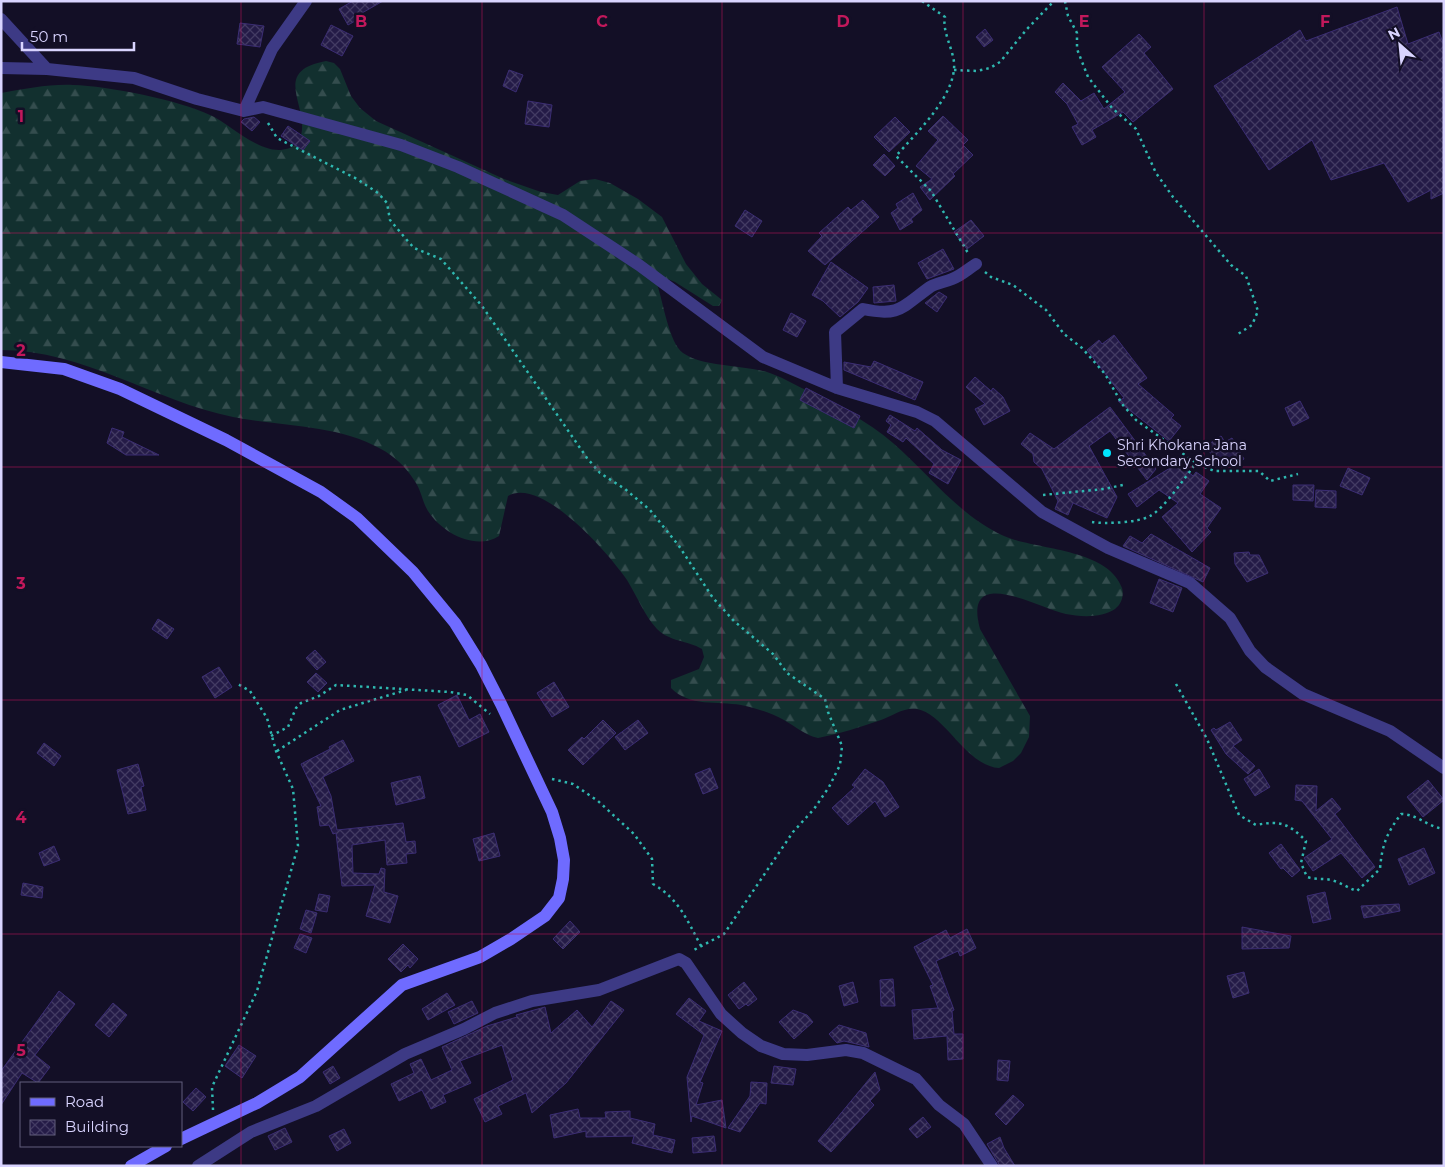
<svg xmlns="http://www.w3.org/2000/svg" width="1445" height="1167" font-family="Montserrat,sans-serif">
	<defs>
		<pattern id="forest-firs" width="22" height="20" patternUnits="userSpaceOnUse" patternTransform="scale(1.25)"><rect width="22" height="20" fill="#12302f"/><path d="M5 1l3.5 6h-7zM16 11l3.5 6h-7z" fill="#344d4e"/></pattern>
		<pattern id="building-cross-hatch" width="8" height="8" patternUnits="userSpaceOnUse" patternTransform="scale(1.25)"><rect width="8" height="8" fill="#241b47"/><path d="M0 0l8 8M0 8l8-8" fill="none" stroke="#433b63"/></pattern>
	</defs>
	<rect width="100%" height="100%" fill="#130f26"/>
	<path fill="url(#forest-firs)" d="M 326,61 L 334,63 L 340,69 L 351,96 L 360,108 L 376,121 L 504,179 L 541,192 L 558,195 L 580,181 L 595,179 L 610,183 L 638,199 L 662,217 L 686,264 L 702,284 L 722,300 L 719,306 L 713,306 L 675,282 L 665,278 L 657,284 C 663,301 669,343 683,353 C 703,367 743,365 767,372 C 780,376 793,384 806,390 C 835,405 868,421 893,443 C 930,475 958,515 1004,536 C 1035,550 1108,548 1122,588 C 1124,595 1122,604 1115,609 C 1102,618 1081,617 1066,614 C 1038,608 962,563 980,629 L 1030,716 L 1029,737 L 1021,753 L 1013,761 L 999,768 C 966,766 945,714 917,709 C 904,707 892,716 881,720 C 860,727 839,734 818,738 C 805,735 796,727 784,720 C 771,713 756,708 741,705 C 718,701 689,707 671,688 L 671,680 L 699,669 L 704,657 L 702,649 C 687,640 670,642 657,629 C 644,615 637,596 627,580 C 610,555 542,476 508,496 L 499,536 C 476,551 442,533 428,511 C 422,501 421,489 414,480 C 406,467 394,456 381,449 C 336,424 282,427 233,417 C 154,401 83,350 1,350 L 1,93 C 25,89 49,84 73,85 C 108,86 179,100 210,115 C 235,126 269,166 298,143 C 316,111 266,72 326,61 Z"/>
	<path fill="url(#building-cross-hatch)" stroke="#3b2d73" d="M 353,1 L 383,1 L 362,13 L 364,16 L 348,25 L 339,9 Z
		M 1397,7 L 1408,44 L 1439,32 L 1444,45 L 1444,193 L 1431,199 L 1431,190 L 1408,202 L 1384,163 L 1331,180 L 1312,140 L 1269,170 L 1214,86 L 1300,30 L 1306,41 Z
		M 240,23 L 264,26 L 260,47 L 237,44 Z
		M 331,25 L 353,36 L 342,56 L 321,45 Z
		M 985,29 L 993,40 L 984,47 L 976,37 Z
		M 1139,34 L 1151,47 L 1144,53 L 1173,89 L 1133,122 L 1123,112 L 1092,130 L 1096,137 L 1082,145 L 1072,127 L 1078,124 L 1067,104 L 1055,92 L 1063,83 L 1081,101 L 1094,93 L 1104,109 L 1125,92 L 1102,67 Z
		M 509,70 L 523,75 L 516,92 L 503,86 Z
		M 528,101 L 552,105 L 549,127 L 525,124 Z
		M 943,116 L 968,140 L 963,145 L 973,155 L 953,174 L 955,176 L 930,200 L 920,187 L 932,179 L 916,166 L 938,140 L 928,131 Z
		M 254,117 L 260,122 L 252,131 L 241,122 L 244,119 Z
		M 895,117 L 910,132 L 889,152 L 874,137 Z
		M 288,126 L 310,141 L 303,150 L 281,136 Z
		M 884,154 L 895,166 L 885,176 L 873,165 Z
		M 913,193 L 922,210 L 911,219 L 913,222 L 900,230 L 891,213 L 898,208 L 896,204 Z
		M 863,200 L 879,217 L 825,265 L 808,251 L 822,236 L 819,233 L 848,207 L 851,210 Z
		M 745,210 L 762,221 L 752,237 L 735,226 Z
		M 971,220 L 984,236 L 967,249 L 954,232 Z
		M 943,249 L 954,269 L 927,279 L 918,263 Z
		M 831,262 L 868,288 L 858,302 L 840,317 L 823,301 L 812,295 Z
		M 894,285 L 896,301 L 874,303 L 873,287 Z
		M 939,292 L 947,297 L 937,312 L 925,303 Z
		M 791,313 L 806,321 L 797,337 L 783,330 Z
		M 1114,335 L 1147,378 L 1138,384 L 1174,415 L 1171,418 L 1181,426 L 1169,441 L 1118,401 L 1124,398 L 1087,350 L 1099,340 L 1102,344 Z
		M 874,361 L 923,382 L 915,400 L 844,370 L 844,362 L 871,367 Z
		M 975,377 L 991,391 L 993,388 L 1003,397 L 1010,411 L 984,425 L 975,409 L 985,404 L 966,387 Z
		M 806,388 L 860,416 L 854,428 L 800,400 Z
		M 1300,401 L 1309,418 L 1293,426 L 1285,408 Z
		M 1110,407 L 1156,469 L 1147,480 L 1110,431 L 1089,446 L 1117,497 L 1107,518 L 1073,503 L 1068,515 L 1055,509 L 1058,501 L 1042,469 L 1034,462 L 1033,454 L 1021,444 L 1030,433 L 1054,449 Z
		M 890,415 L 915,431 L 917,428 L 942,450 L 961,460 L 948,484 L 929,473 L 934,464 L 906,438 L 903,442 L 887,432 L 891,425 L 886,421 Z
		M 112,428 L 124,432 L 122,437 L 159,455 L 126,455 L 107,443 Z
		M 1221,436 L 1225,442 L 1232,438 L 1244,459 L 1232,467 L 1228,461 L 1219,467 L 1206,446 Z
		M 1178,463 L 1193,476 L 1196,472 L 1209,481 L 1200,494 L 1221,508 L 1207,528 L 1211,532 L 1192,552 L 1162,517 L 1178,503 L 1159,490 L 1137,507 L 1128,494 Z
		M 1348,468 L 1370,478 L 1362,495 L 1340,486 Z
		M 1293,485 L 1314,485 L 1313,501 L 1293,500 Z
		M 1316,490 L 1336,491 L 1336,508 L 1315,507 Z
		M 1151,534 L 1210,568 L 1203,582 L 1123,546 L 1130,536 L 1142,543 Z
		M 1249,552 L 1250,555 L 1259,555 L 1268,573 L 1247,582 L 1235,564 L 1234,553 Z
		M 1159,579 L 1182,588 L 1173,612 L 1150,603 Z
		M 158,619 L 174,629 L 167,639 L 152,629 Z
		M 315,650 L 326,662 L 317,670 L 306,658 Z
		M 219,667 L 232,687 L 215,698 L 202,677 Z
		M 316,673 L 327,683 L 318,692 L 307,682 Z
		M 554,682 L 569,707 L 552,717 L 537,693 Z
		M 457,695 L 469,720 L 480,714 L 489,732 L 459,747 L 438,705 Z
		M 603,720 L 616,733 L 583,765 L 568,750 L 582,737 L 584,739 Z
		M 638,720 L 648,733 L 625,750 L 615,737 Z
		M 1230,722 L 1242,740 L 1233,746 L 1255,766 L 1248,774 L 1226,754 L 1211,730 L 1214,728 L 1216,730 Z
		M 343,740 L 354,761 L 323,777 L 331,796 L 337,830 L 403,823 L 406,842 L 415,841 L 416,853 L 406,854 L 407,863 L 387,865 L 385,840 L 352,845 L 353,873 L 379,874 L 381,868 L 385,869 L 384,892 L 398,896 L 390,923 L 366,916 L 375,885 L 342,886 L 336,833 L 333,834 L 329,825 L 320,826 L 317,807 L 321,806 L 301,764 L 330,749 L 329,747 Z
		M 44,743 L 61,756 L 54,766 L 37,753 Z
		M 138,764 L 144,786 L 141,787 L 146,810 L 128,814 L 117,770 Z
		M 710,768 L 718,788 L 703,794 L 695,774 Z
		M 865,769 L 883,782 L 899,807 L 885,817 L 875,801 L 848,825 L 832,808 L 855,787 L 852,785 Z
		M 1259,769 L 1270,787 L 1255,796 L 1244,779 Z
		M 420,776 L 425,798 L 396,805 L 391,783 Z
		M 1428,780 L 1444,800 L 1423,817 L 1407,797 Z
		M 1296,785 L 1317,786 L 1316,811 L 1332,798 L 1341,809 L 1335,814 L 1375,867 L 1362,878 L 1341,853 L 1313,871 L 1304,858 L 1332,839 L 1302,801 L 1295,800 Z
		M 494,833 L 500,856 L 479,861 L 473,839 Z
		M 1281,844 L 1300,870 L 1292,877 L 1283,868 L 1281,869 L 1269,853 Z
		M 54,846 L 60,860 L 44,866 L 39,853 Z
		M 1424,848 L 1435,873 L 1409,885 L 1398,859 Z
		M 23,883 L 43,887 L 42,898 L 21,895 Z
		M 1325,892 L 1331,919 L 1313,923 L 1307,896 Z
		M 319,894 L 330,896 L 327,912 L 315,910 Z
		M 1399,904 L 1400,911 L 1364,918 L 1361,906 Z
		M 306,910 L 317,913 L 311,933 L 300,929 Z
		M 570,921 L 580,932 L 563,949 L 553,939 Z
		M 1242,927 L 1291,936 L 1289,948 L 1242,949 Z
		M 967,929 L 976,948 L 960,956 L 958,951 L 936,961 L 954,1010 L 952,1011 L 954,1034 L 963,1034 L 963,1059 L 948,1060 L 947,1036 L 914,1039 L 912,1010 L 938,1008 L 930,986 L 933,985 L 914,947 L 946,930 L 950,938 Z
		M 300,934 L 312,938 L 306,953 L 294,948 Z
		M 403,944 L 418,959 L 410,968 L 408,965 L 401,972 L 388,959 Z
		M 1244,972 L 1249,993 L 1233,998 L 1227,976 Z
		M 893,979 L 895,1006 L 881,1006 L 880,980 Z
		M 744,982 L 757,999 L 748,1006 L 746,1004 L 739,1009 L 728,995 Z
		M 853,982 L 858,1002 L 844,1006 L 839,986 Z
		M 59,991 L 75,1004 L 35,1055 L 50,1067 L 38,1083 L 22,1073 L 1,1105 L 1,1071 Z
		M 447,993 L 455,1005 L 428,1020 L 422,1009 Z
		M 689,998 L 706,1011 L 699,1021 L 722,1031 L 700,1082 L 703,1083 L 696,1105 L 722,1100 L 726,1128 L 692,1116 L 691,1122 L 687,1077 L 704,1035 L 676,1014 Z
		M 472,1001 L 478,1013 L 454,1024 L 448,1012 Z
		M 611,1001 L 624,1010 L 566,1083 L 532,1113 L 526,1093 L 498,1106 L 502,1114 L 485,1122 L 474,1099 L 513,1080 L 502,1045 L 460,1061 L 471,1083 L 443,1095 L 446,1102 L 431,1109 L 422,1090 L 399,1101 L 391,1084 L 414,1073 L 410,1064 L 421,1059 L 431,1080 L 452,1070 L 442,1047 L 487,1026 L 517,1017 L 516,1015 L 545,1007 L 551,1033 L 577,1010 L 592,1027 Z
		M 113,1003 L 127,1015 L 109,1037 L 95,1025 Z
		M 793,1010 L 807,1015 L 813,1022 L 794,1039 L 779,1022 Z
		M 839,1025 L 866,1033 L 869,1047 L 844,1041 L 837,1043 L 829,1034 Z
		M 239,1045 L 256,1056 L 242,1078 L 225,1066 Z
		M 998,1060 L 1010,1061 L 1008,1081 L 997,1080 Z
		M 333,1066 L 340,1078 L 330,1084 L 323,1072 Z
		M 774,1066 L 796,1069 L 793,1085 L 771,1083 Z
		M 875,1072 L 880,1090 L 870,1101 L 874,1105 L 831,1152 L 818,1141 Z
		M 751,1082 L 767,1083 L 766,1104 L 760,1103 L 740,1132 L 728,1128 L 750,1096 Z
		M 196,1088 L 206,1097 L 193,1111 L 183,1102 Z
		M 1013,1095 L 1024,1105 L 1006,1125 L 995,1114 Z
		M 578,1109 L 580,1118 L 606,1118 L 605,1112 L 630,1111 L 630,1118 L 655,1124 L 653,1135 L 675,1140 L 672,1153 L 632,1143 L 634,1136 L 586,1137 L 586,1131 L 554,1138 L 550,1115 Z
		M 923,1117 L 931,1127 L 917,1138 L 909,1129 Z
		M 285,1128 L 292,1142 L 275,1150 L 268,1136 Z
		M 344,1129 L 351,1143 L 337,1151 L 329,1136 Z
		M 714,1136 L 716,1151 L 693,1153 L 692,1138 Z
		M 1000,1137 L 1004,1148 L 1015,1166 L 1000,1166 L 987,1144 Z"/>
	<g fill="none" stroke-linecap="round" stroke-linejoin="round">
		<path stroke="#2fb8b0" stroke-width="2.5" stroke-dasharray="2.5 4" stroke-linecap="butt" d="M 922,1 L 945,17 C 942,30 952,47 954,62 C 957,95 916,133 896,156 L 931,191 L 968,253
			M 1065,1 L 1068,16 L 1077,33 L 1077,49 L 1088,77 L 1112,108 L 1136,129 L 1156,173 L 1173,197 L 1231,265 L 1246,276 L 1258,311 L 1252,325 L 1238,334
			M 954,70 L 977,71 L 990,68 L 1000,62 L 1027,29 L 1054,1
			M 268,123 L 277,138 L 357,179 L 378,193 L 387,203 L 390,220 L 406,239 L 414,248 L 441,259 L 482,306 L 587,458 L 600,473 L 625,489 L 650,510 L 679,546 L 713,598 L 734,621 L 773,654 L 787,673 L 825,699 L 828,712 L 842,746 L 840,765 L 829,787 L 814,809 L 793,832 L 724,934 L 692,951
			M 985,272 L 991,277 L 1013,285 L 1046,310 L 1064,334 L 1082,348 L 1105,374 L 1122,404 L 1136,420 L 1196,463 L 1214,471 L 1259,471 L 1270,481 L 1298,474
			M 1043,495 L 1104,489 L 1123,485
			M 1092,522 C 1106,524 1137,523 1150,516 C 1164,509 1186,476 1196,463
			M 1176,684 L 1207,739 L 1239,815 L 1256,825 C 1281,820 1289,824 1306,841 L 1301,863 L 1307,877 C 1316,880 1323,878 1331,880 C 1340,882 1348,888 1357,891 L 1380,869 C 1382,844 1387,833 1401,814 C 1417,814 1428,827 1444,829
			M 271,736 L 288,727 L 296,708 L 301,703 L 319,696 L 336,685 L 450,692 L 467,695 L 490,714
			M 277,751 L 340,710 L 406,690
			M 552,779 L 573,784 L 598,801 L 634,834 L 652,859 L 653,884 C 679,899 687,920 701,946
			M 213,1110 L 212,1087 L 257,991 L 298,846 L 293,789 L 276,751 L 267,718 L 250,691 L 238,684"/>
		<path stroke="#3d3a85" stroke-width="12" d="M 1,19 L 47,69
			M 1,68 L 47,69 L 134,78 L 197,99 L 244,111 L 263,107 L 401,145 L 458,167 L 563,215 L 639,265 L 763,357 L 837,388 L 917,412 L 935,421 L 1042,512 L 1108,548 L 1190,583 L 1230,618 L 1250,651 L 1265,667 L 1303,694 L 1390,731 L 1444,768
			M 244,111 L 272,49 L 306,1
			M 837,388 L 835,332 L 863,309 C 900,317 902,307 930,287 C 936,283 945,282 952,279 C 961,276 968,269 976,264
			M 198,1166 L 251,1132 L 316,1106 L 405,1054 L 464,1029 L 495,1013 L 532,1001 L 599,990 L 679,959 L 686,963 L 721,1014 L 742,1033 L 761,1046 L 783,1054 L 807,1055 L 846,1050 L 863,1053 L 916,1079 L 939,1105 L 964,1124 L 992,1166"/>
		<path stroke="#6f6bff" stroke-width="12" d="M 1,362 L 64,369 L 120,389 L 226,440 L 321,492 L 357,518 L 413,572 L 455,623 L 481,665 L 501,704 L 552,812 L 560,838 L 564,860 L 563,879 L 559,898 L 545,916 L 511,939 L 480,957 L 402,985 L 300,1077 L 257,1103 L 181,1139
			M 131,1166 L 166,1146"/>
	</g>
	<path fill="none" stroke="#c2185b" stroke-width="1" stroke-opacity="0.55" d="M 241,1 L 241,1166M 482,1 L 482,1166M 722,1 L 722,1166M 963,1 L 963,1166M 1204,1 L 1204,1166M 1,233 L 1444,233M 1,467 L 1444,467M 1,700 L 1444,700M 1,934 L 1444,934"/>
	<circle fill="#00e5ff" stroke="#130f26" stroke-width="2" cx="1107" cy="453" r="5"/>
	<g text-anchor="middle" dominant-baseline="central" stroke-width="5" stroke-linejoin="round" paint-order="stroke">
		<g font-size="14" fill="#d9d4ff" stroke="#130f26" text-anchor="start">
			<text x="1117" y="445">Shri Khokana Jana<tspan x="1117" dy="16">Secondary School</tspan></text>
		</g>
	</g>
	<g font-size="16" text-anchor="middle" font-weight="bold" fill="#c2185b" stroke="#130f26" stroke-width="5" stroke-linejoin="round" paint-order="stroke">
		<text x="361" y="27">B</text>
		<text x="602" y="27">C</text>
		<text x="843" y="27">D</text>
		<text x="1084" y="27">E</text>
		<text x="1325" y="27">F</text>
		<text x="21" y="122">1</text>
		<text x="21" y="356">2</text>
		<text x="21" y="589">3</text>
		<text x="21" y="823">4</text>
		<text x="21" y="1056">5</text>
	</g>
	<rect width="1445" height="1167" fill="none" stroke="#d9d4ff" stroke-width="5"/>
	<rect x="20" y="1082" width="162" height="65" fill="#130f26" stroke="#625e7d"/>
	<rect x="30" y="1098" width="25" height="8" fill="#6f6bff" stroke="#625e7d"/>
	<text x="65" y="1107" font-size="15" fill="#d9d4ff">Road</text>
	<rect x="30" y="1120" width="25" height="15" fill="url(#building-cross-hatch)" stroke="#625e7d"/>
	<text x="65" y="1132" font-size="15" fill="#d9d4ff">Building</text>
	<g transform="translate(1400 45) rotate(333)" stroke="#130f26" stroke-width="4" paint-order="stroke">
	<path d="M0-4L9 19L0 12L-9 19Z" fill="#d9d4ff"/>
	<text y="-8" font-size="14" font-weight="bold" text-anchor="middle" fill="#d9d4ff">N</text>
	</g>
	<path d="M22 42v8h112v-8" fill="none" stroke="#d9d4ff" stroke-width="2.5"/>
	<text x="30" y="42" font-size="15" fill="#d9d4ff" stroke="#130f26" stroke-width="4" paint-order="stroke">50 m</text>
</svg>
